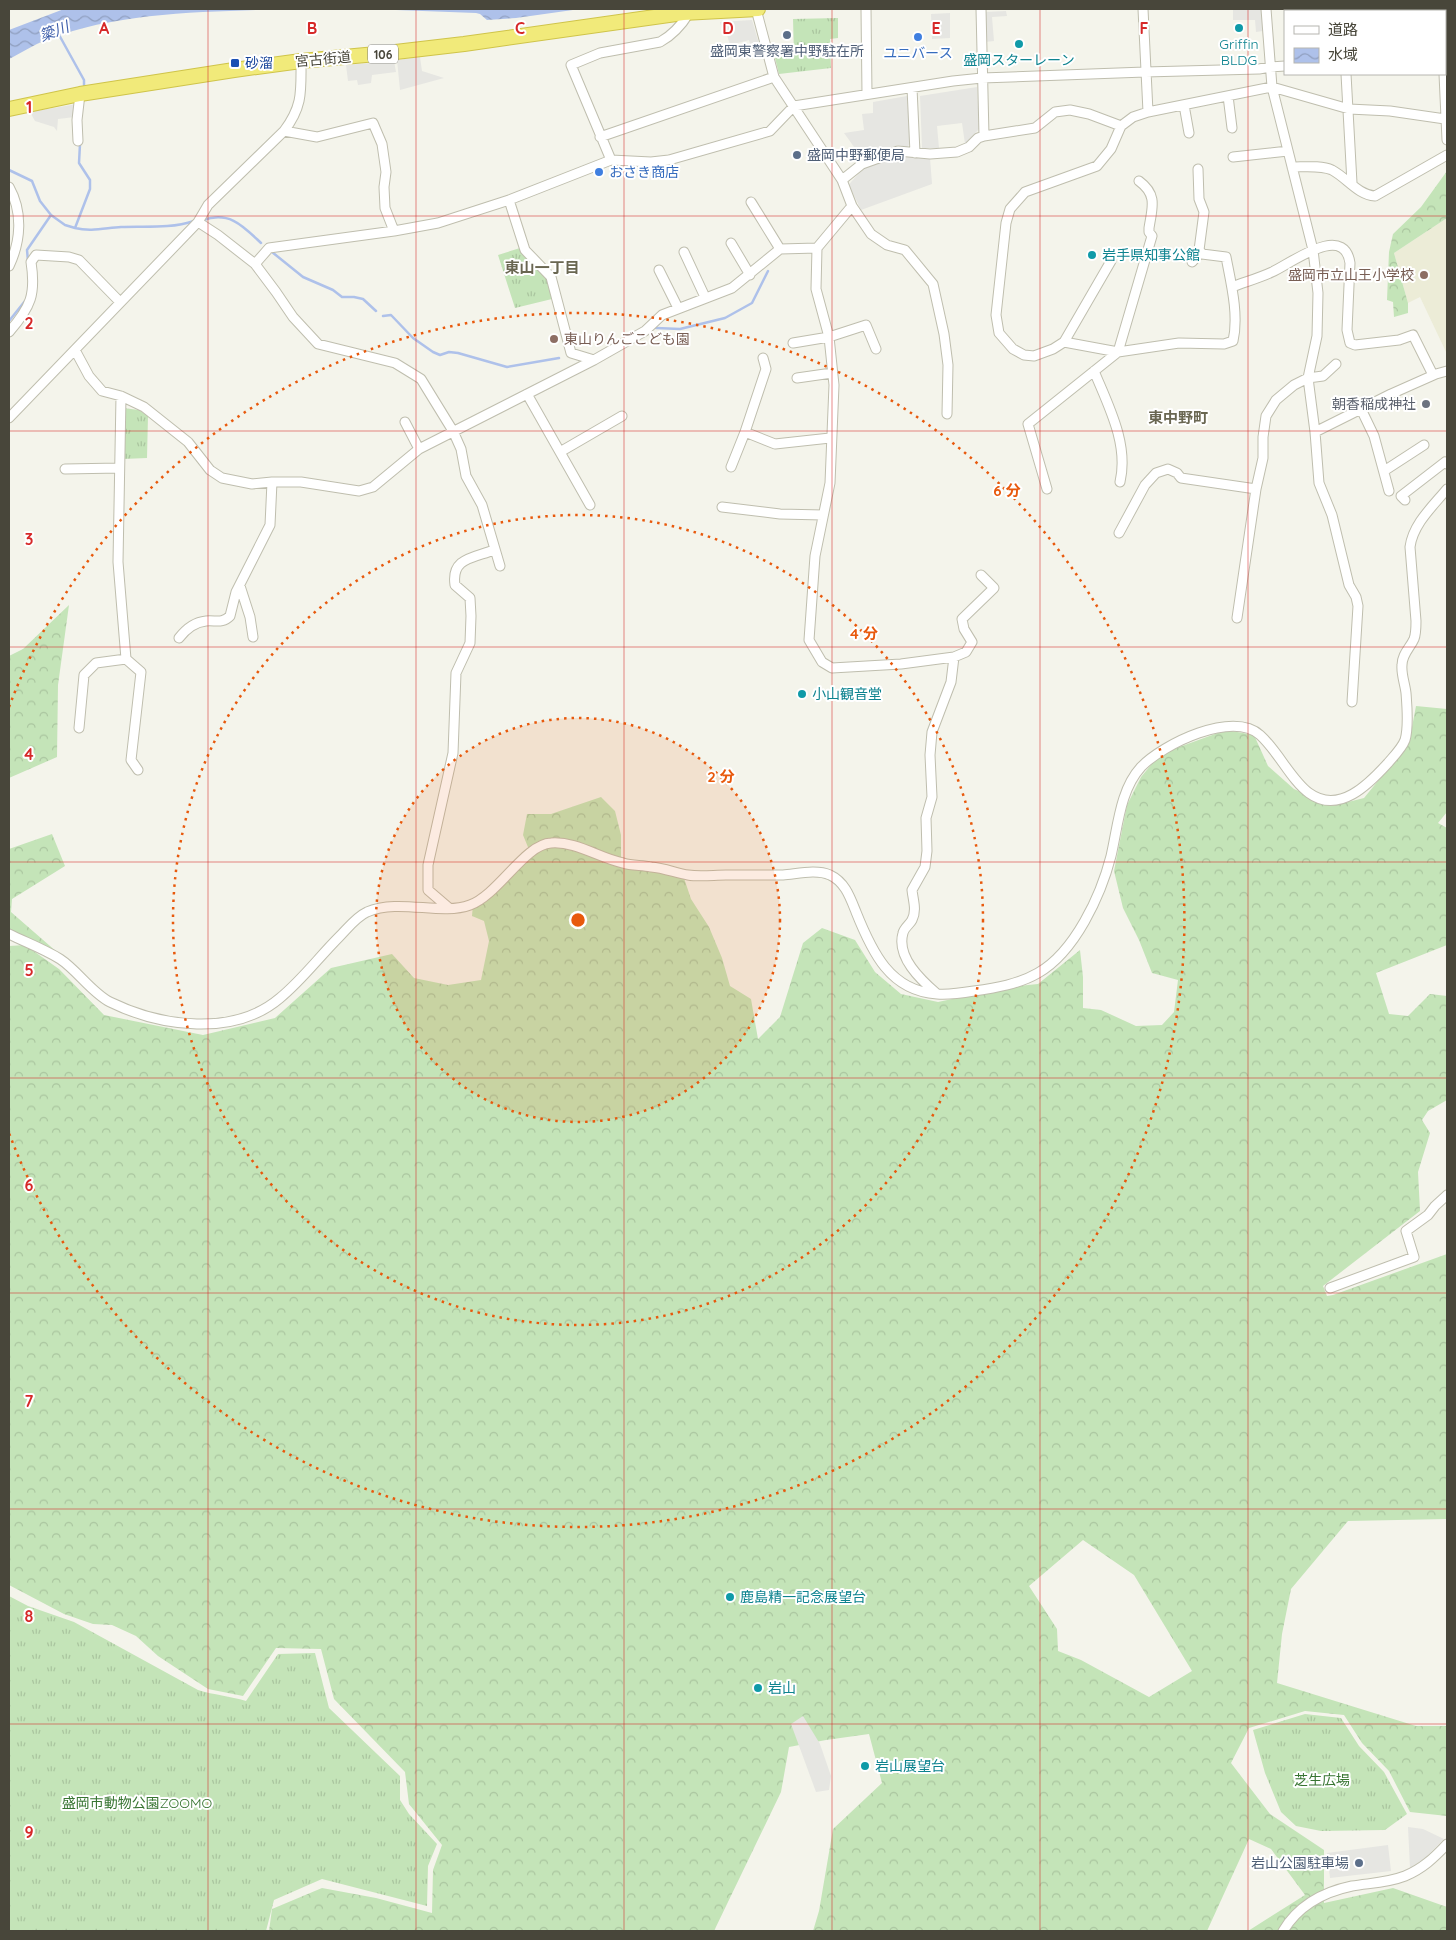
<svg xmlns="http://www.w3.org/2000/svg" width="1456" height="1940" font-family="Quicksand,'Noto Sans JP',sans-serif">
	<defs>
		<pattern id="grass-tufts" width="24" height="20" patternUnits="userSpaceOnUse" patternTransform="scale(1.25)"><rect width="24" height="20" fill="#c4e4b8"/><path d="M3 7l-1-3M5 7V3M7 7l1-3M15 17l-1-3M17 17v-4M19 17l1-3" fill="none" stroke="#aac59f"/></pattern>
		<pattern id="forest-crowns" width="20" height="18" patternUnits="userSpaceOnUse" patternTransform="scale(1.25)"><rect width="20" height="18" fill="#c4e4b8"/><path d="M2 6a3 3 0 1 1 6 0M12 15a3 3 0 1 1 6 0" fill="none" stroke="#aac59f"/></pattern>
		<pattern id="water-waves" width="16" height="10" patternUnits="userSpaceOnUse" patternTransform="scale(1.25)"><rect width="16" height="10" fill="#aec1ea"/><path d="M0 5q4-4 8 0t8 0" fill="none" stroke="#909fbf"/></pattern>
	</defs>
	<rect width="100%" height="100%" fill="#f4f4eb"/>
	<path fill="#ececd7" d="M 1447,218 L 1447,354 L 1420,297 L 1408,303 L 1394,253 Z"/>
	<path fill="url(#grass-tufts)" d="M 838,18 L 838,38 L 830,39 L 831,68 L 779,74 L 775,58 L 794,55 L 793,19 Z
		M 520,248 L 547,280 L 552,299 L 515,308 L 498,255 Z
		M 123,408 L 139,410 L 148,416 L 147,458 L 123,459 Z
		M 9,1596 L 28,1606 L 74,1622 L 198,1690 C 214,1695 230,1696 246,1701 L 278,1654 L 315,1653 L 329,1708 L 400,1776 L 400,1800 L 409,1814 L 437,1844 L 428,1866 L 427,1906 L 322,1879 L 274,1900 L 266,1931 L 9,1931 Z
		M 1305,1714 L 1341,1718 L 1359,1746 L 1384,1772 L 1407,1814 L 1385,1830 L 1321,1831 L 1296,1826 L 1281,1812 L 1265,1773 L 1253,1730 Z"/>
	<path fill="url(#forest-crowns)" fill-rule="evenodd" d="M 1447,171 L 1447,218 L 1394,253 L 1408,303 L 1408,313 L 1394,317 L 1393,302 L 1387,300 L 1389,252 L 1393,234 L 1421,207 Z
		M 69,605 L 58,685 L 57,757 L 9,778 L 9,656 L 23,649 Z
		M 1416,706 L 1447,709 L 1447,812 L 1438,823 L 1447,828 L 1447,945 L 1376,973 L 1389,1014 L 1408,1016 L 1430,994 L 1447,996 L 1447,1100 L 1428,1111 L 1422,1120 L 1430,1133 L 1418,1172 L 1420,1211 L 1323,1286 L 1327,1296 L 1333,1295 L 1447,1254 L 1447,1519 L 1348,1521 L 1291,1589 L 1282,1634 L 1277,1683 L 1416,1726 L 1447,1726 L 1447,1816 L 1410,1812 L 1389,1771 L 1362,1743 L 1344,1715 L 1305,1711 L 1249,1728 L 1231,1763 L 1270,1814 L 1324,1850 L 1324,1903 L 1393,1888 L 1447,1907 L 1447,1931 L 1248,1931 L 1305,1895 L 1271,1849 L 1249,1839 L 1207,1931 L 813,1931 L 819,1911 L 833,1829 L 882,1783 L 869,1734 L 826,1740 L 789,1747 L 781,1792 L 714,1931 L 269,1931 L 272,1909 L 322,1888 L 376,1898 L 432,1913 L 433,1870 L 442,1845 L 409,1804 L 405,1772 L 334,1699 L 321,1649 L 276,1648 L 243,1696 L 208,1689 L 158,1656 L 136,1636 L 112,1625 L 93,1624 L 64,1614 L 9,1585 L 9,946 L 25,945 L 59,969 L 104,1015 L 203,1035 L 275,1018 L 331,968 L 392,954 L 414,978 L 448,985 L 481,980 L 489,941 L 484,921 L 472,916 L 473,904 L 530,852 L 523,835 L 527,814 L 551,814 L 601,797 L 615,811 L 621,835 L 621,863 L 683,875 L 691,899 L 709,927 L 722,958 L 730,986 L 751,999 L 758,1039 L 780,1017 L 803,943 L 822,928 L 855,940 L 875,972 L 901,994 L 938,1002 L 1009,987 L 1038,984 L 1080,950 L 1083,977 L 1083,1008 L 1101,1010 L 1136,1026 L 1162,1025 L 1174,1012 L 1178,980 L 1152,973 L 1139,940 L 1123,908 L 1114,871 L 1127,805 L 1141,777 L 1160,754 L 1226,730 L 1254,735 L 1268,766 L 1294,789 L 1332,806 L 1364,798 L 1409,743 ZM 1083,1540 L 1134,1575 L 1192,1671 L 1149,1697 L 1081,1660 L 1058,1651 L 1057,1629 L 1029,1586 Z
		M 52,834 L 65,866 L 12,899 L 11,912 L 81,973 L 9,931 L 9,849 Z"/>
	<path fill="#e6e6e2" d="M 1233,9 L 1262,9 L 1263,31 L 1256,32 L 1255,20 L 1233,20 Z
		M 1006,11 L 1007,16 L 992,17 L 994,41 L 985,42 L 984,12 Z
		M 950,13 L 950,38 L 932,39 L 931,14 Z
		M 752,20 L 762,54 L 754,57 L 749,40 L 730,45 L 727,35 L 724,35 L 720,22 Z
		M 420,57 L 422,71 L 444,78 L 400,90 L 397,60 Z
		M 394,61 L 396,72 L 372,75 L 371,83 L 358,85 L 357,80 L 348,81 L 346,65 Z
		M 977,87 L 979,129 L 965,144 L 962,123 L 937,126 L 939,148 L 922,148 L 920,96 Z
		M 907,96 L 910,144 L 907,147 L 898,145 L 862,158 L 844,133 L 864,130 L 862,114 L 873,113 L 873,102 Z
		M 77,104 L 75,117 L 58,119 L 57,131 L 54,127 L 35,121 L 30,112 Z
		M 898,156 L 930,158 L 932,184 L 861,210 L 849,185 L 851,182 L 864,168 Z
		M 803,1716 L 820,1744 L 831,1776 L 829,1790 L 816,1792 L 791,1724 Z
		M 1408,1827 L 1423,1829 L 1444,1839 L 1425,1858 L 1410,1868 Z
		M 1388,1845 L 1391,1871 L 1330,1878 L 1327,1853 Z"/>
	<path fill="url(#water-waves)" d="M 64,9 L 284,9 C 205,12 121,11 46,40 C 33,45 21,53 9,59 L 9,30 Z
		M 369,9 L 580,9 L 516,18 L 487,20 L 480,14 L 476,13 Z"/>
	<g fill="none" stroke-linecap="round" stroke-linejoin="round">
		<path stroke="#aec1ea" stroke-width="2.5" d="M 58,33 L 84,80 L 84,85
			M 9,170 L 32,181 L 40,201 L 51,215
			M 203,220 C 230,211 243,226 261,243
			M 75,228 C 91,232 105,228 121,227 C 145,226 170,229 194,221
			M 272,252 L 303,277 L 333,290 L 342,297 L 354,297 L 363,299 L 376,311
			M 28,261 L 27,250 L 51,215 L 65,225 L 75,228 L 90,189 L 90,180 L 79,163 L 80,144
			M 383,316 L 391,315 L 413,338 L 433,352 L 440,355 L 449,352 L 458,353 L 507,367 L 559,358
			M 9,321 L 25,301
			M 656,328 L 680,329 L 725,318 L 752,303 L 768,271"/>
		<defs>
			<path id="minor" d="M 756,9 L 774,77 L 842,180 L 852,206 L 871,234 L 887,245 L 905,250 L 933,284 L 944,334 L 948,365 L 947,414
				M 866,9 L 867,94
				M 981,9 L 984,136
				M 1143,9 L 1148,112
				M 1266,9 L 1272,87 L 1313,250 L 1318,293 L 1317,336 L 1308,378 L 1315,432 L 1391,394 L 1436,374 L 1447,371
				M 1441,9 L 1441,11
				M 1445,61 L 1447,61
				M 1346,74 L 1352,183
				M 1444,74 L 1447,140
				M 912,88 L 915,153
				M 1228,96 L 1232,128
				M 1184,105 L 1189,133
				M 284,131 L 317,137 L 373,123 L 382,144 L 386,172 L 384,187 L 385,208 L 394,231
				M 600,137 L 774,77
				M 78,141 L 77,120 L 80,94
				M 1233,157 L 1288,151
				M 611,160 L 651,162 L 669,160 L 770,131 L 794,106 L 953,81 L 982,78 L 1145,72 L 1259,69 L 1270,67 L 1285,66
				M 1292,167 C 1304,167 1321,165 1332,170 C 1347,178 1358,195 1375,196 L 1447,155
				M 1198,169 L 1199,199 L 1204,212 L 1199,250 L 1202,254 L 1226,257 C 1231,283 1239,315 1233,341 L 1224,344 L 1179,343 L 1118,352 L 1064,342 L 1053,349 L 1034,356 L 1024,355 L 1013,349 L 999,333 L 996,315 L 1006,223 L 1010,209 L 1025,192 L 1097,166 L 1111,149 L 1121,126 L 1133,117 L 1148,112 L 1272,87 L 1349,109 L 1390,111 L 1445,119
				M 842,180 L 862,164 L 898,151 L 930,154 L 957,152 L 969,147 L 978,138 L 984,136 L 1035,128 L 1055,112 L 1070,110 L 1089,114 L 1121,126
				M 9,187 C 23,212 21,241 9,266
				M 509,200 L 525,250 L 551,277 L 571,353 L 594,360
				M 751,202 L 780,249
				M 852,206 L 817,248 L 816,289 L 829,337 L 834,385 L 830,483 L 815,556 L 809,640 L 822,662 L 832,668 L 901,664 L 954,657 L 966,652 L 972,642 L 964,629 L 962,619 L 994,588 L 981,575
				M 198,222 L 218,235 L 255,264 L 276,292 L 293,317 L 318,344 L 395,363 L 421,379 L 453,431 L 461,449 L 466,476 L 482,505 L 500,566
				M 731,243 L 750,275
				M 684,252 L 705,297
				M 1192,262 L 1201,252
				M 255,264 L 269,248 L 394,231 L 438,223 L 509,200 L 611,160 L 571,65 L 600,53 L 660,42 C 673,35 681,26 689,13
				M 659,270 L 678,308
				M 1232,287 C 1245,282 1259,278 1272,272 C 1290,264 1344,222 1350,263 L 1347,330 L 1350,343 L 1355,345 L 1399,340 L 1413,335 L 1433,375
				M 9,332 C 31,307 36,294 31,262 L 36,255 L 69,257 L 79,260 L 120,302
				M 1064,342 L 1111,261
				M 793,343 L 829,337 L 866,325 L 876,349
				M 75,350 L 89,376 L 102,391 L 121,396 L 144,407 L 188,442 L 210,470 L 222,478 L 252,484 L 272,482 L 301,482 L 359,491 L 373,487 L 419,449 L 594,360 L 645,331 L 662,315 L 732,288 L 780,249 L 817,248
				M 1094,371 C 1108,405 1129,444 1120,482
				M 797,378 L 832,373
				M 527,394 L 590,505
				M 121,396 L 118,562 L 126,659 L 141,672 L 131,760 L 138,770
				M 1361,409 L 1374,436 L 1389,491
				M 9,418 L 198,222 L 208,205 L 284,131 C 303,106 301,91 301,61
				M 405,422 L 419,449
				M 745,432 L 775,444 L 830,438
				M 1315,432 L 1319,483 L 1332,515 L 1349,585 L 1356,597 L 1358,606 L 1352,702
				M 560,452 L 622,416
				M 731,467 L 745,432 L 766,369 L 763,358
				M 65,469 L 119,468
				M 1384,471 L 1424,445
				M 1047,489 L 1028,424 L 1118,352 L 1152,236 L 1149,232 L 1149,228 C 1152,208 1158,195 1139,181
				M 1405,500 L 1401,496 L 1445,462 L 1447,464
				M 722,507 L 780,514 L 823,515
				M 1119,533 L 1145,485 L 1156,473 L 1168,469 L 1177,473 L 1181,478 L 1256,489
				M 240,586 L 250,617 L 253,637
				M 1237,618 L 1256,489 L 1263,458 L 1263,437 L 1266,416 L 1276,400 L 1294,385 L 1308,378 L 1323,376 L 1336,364
				M 179,638 C 186,629 195,622 206,621 C 216,620 222,624 230,616 L 236,592 L 270,525 L 272,482
				M 79,728 L 84,675 L 96,663 L 126,659
				M 449,908 L 428,890 L 428,865 L 453,753 L 456,673 L 470,643 L 471,616 L 470,598 L 455,585 C 451,558 473,558 494,550
				M 9,934 C 25,942 44,949 60,959 C 77,970 92,993 110,1002 C 161,1027 234,1037 280,998 C 302,980 319,957 339,937 C 348,928 356,917 367,912 C 400,898 440,916 470,905 C 498,895 525,844 551,843 C 576,841 599,858 623,863 C 632,866 642,865 651,867 C 664,868 676,873 688,875 C 700,877 714,875 726,875 C 745,875 764,875 783,875 C 797,874 816,869 830,875 C 845,882 850,897 856,912 C 872,952 890,991 937,994 C 950,995 962,993 974,991 C 996,988 1019,984 1038,973 C 1075,952 1101,895 1111,856 C 1118,826 1120,790 1141,767 C 1163,744 1233,710 1260,735 C 1278,751 1291,780 1309,793 C 1339,815 1369,784 1388,763 C 1394,756 1402,748 1405,740 C 1409,727 1407,706 1406,693 C 1405,684 1401,674 1402,665 C 1402,654 1410,648 1414,639 C 1416,634 1416,626 1416,621 L 1410,547 C 1413,524 1433,506 1447,489
				M 937,994 C 921,980 896,957 903,933 C 904,928 910,924 912,920 C 917,910 913,900 912,890 L 925,867 L 927,851 L 926,818 L 932,797 L 930,755 L 932,732 L 951,682 L 954,657
				M 1330,1288 L 1414,1257 L 1406,1231 L 1428,1215 L 1435,1206 L 1447,1195
				M 1283,1931 C 1298,1906 1323,1892 1352,1886 C 1370,1883 1387,1883 1405,1876 C 1422,1869 1434,1858 1447,1844"/>
			<path id="highway" d="M 9,109 L 80,94 L 234,70 L 301,61 L 387,53 L 464,44 L 683,13 L 758,9"/>
		</defs>
		<use href="#minor" stroke="#bfbeae" stroke-width="11"/>
		<use href="#highway" stroke="#cfc44a" stroke-width="16"/>
		<use href="#minor" stroke="#fff" stroke-width="9"/>
		<use href="#highway" stroke="#f1ea7a" stroke-width="14"/>
	</g>
	<path fill="none" stroke="#d62828" stroke-width="1" stroke-opacity="0.55" d="M 208,9 L 208,1931M 416,9 L 416,1931M 624,9 L 624,1931M 832,9 L 832,1931M 1040,9 L 1040,1931M 1248,9 L 1248,1931M 9,216 L 1447,216M 9,431 L 1447,431M 9,647 L 1447,647M 9,862 L 1447,862M 9,1078 L 1447,1078M 9,1293 L 1447,1293M 9,1509 L 1447,1509M 9,1724 L 1447,1724"/>
	<circle cx="578" cy="920" r="202" fill="#e8590c" fill-opacity=".12"/>
	<g fill="none" stroke="#e8590c" stroke-width="2.5" stroke-dasharray="2.5 5">
		<circle cx="578" cy="920" r="202"/>
		<circle cx="578" cy="920" r="405"/>
		<path d="M9 707A607 607 0 1 1 9 1133"/>
	</g>
	<g fill="#0f9aa8" stroke="#fff" stroke-width="2">
		<circle cx="1239" cy="28" r="5"/>
		<circle cx="1019" cy="44" r="5"/>
		<circle cx="1092" cy="255" r="5"/>
		<circle cx="802" cy="694" r="5"/>
		<circle cx="730" cy="1597" r="5"/>
		<circle cx="758" cy="1688" r="5"/>
		<circle cx="865" cy="1766" r="5"/>
	</g>
	<g fill="#5c6f8a" stroke="#fff" stroke-width="2">
		<circle cx="787" cy="35" r="5"/>
		<circle cx="797" cy="155" r="5"/>
		<circle cx="1359" cy="1863" r="5"/>
	</g>
	<g fill="#3f7fe0" stroke="#fff" stroke-width="2">
		<circle cx="918" cy="37" r="5"/>
		<circle cx="599" cy="172" r="5"/>
	</g>
	<rect fill="#1a4fb4" stroke="#fff" stroke-width="2" x="230" y="58" width="10" height="10" rx="2.5"/>
	<g fill="#8d6e63" stroke="#fff" stroke-width="2">
		<circle cx="1424" cy="275" r="5"/>
		<circle cx="554" cy="339" r="5"/>
	</g>
	<circle fill="#6b7280" stroke="#fff" stroke-width="2" cx="1426" cy="404" r="5"/>
	<g text-anchor="middle" dominant-baseline="central" stroke-width="4" stroke-linejoin="round" paint-order="stroke">
		<rect fill="#fff" stroke="#7f7e75" stroke-width="1" x="368" y="44.5" width="30" height="19" rx="4"/>
		<g font-size="12" font-weight="bold" fill="#48463a">
			<text x="383" y="54">106</text>
		</g>
		<g font-size="14" fill="#0d838f" stroke="#fff" text-anchor="start">
			<text x="1239" y="44" text-anchor="middle">Griffin<tspan x="1239" dy="16">BLDG</tspan></text>
			<text x="1019" y="60" text-anchor="middle">盛岡スターレーン</text>
			<text x="1102" y="255">岩手県知事公館</text>
			<text x="812" y="694">小山観音堂</text>
			<text x="740" y="1597">鹿島精一記念展望台</text>
			<text x="768" y="1688">岩山</text>
			<text x="875" y="1766">岩山展望台</text>
		</g>
		<g font-size="14" fill="#4e5e75" stroke="#fff">
			<text x="787" y="51">盛岡東警察署中野駐在所</text>
			<text x="807" y="155" text-anchor="start">盛岡中野郵便局</text>
			<text x="1349" y="1863" text-anchor="end">岩山公園駐車場</text>
		</g>
		<g font-size="14" fill="#366cbe" stroke="#fff">
			<text x="918" y="53">ユニバース</text>
			<text x="609" y="172" text-anchor="start">おさき商店</text>
		</g>
		<g font-size="14" fill="#48463a" stroke="#fff">
			<text transform="translate(323 59) rotate(-5)">宮古街道</text>
		</g>
		<g font-size="14" fill="#164399" stroke="#fff" text-anchor="start">
			<text x="245" y="63">砂溜</text>
		</g>
		<g font-size="14" fill="#785e54" stroke="#fff" text-anchor="end">
			<text x="1414" y="275">盛岡市立山王小学校</text>
			<text x="564" y="339" text-anchor="start">東山りんごこども園</text>
		</g>
		<g font-size="14" fill="#5b616d" stroke="#fff" text-anchor="end">
			<text x="1416" y="404">朝香稲成神社</text>
		</g>
		<g font-size="14" fill="#387532" stroke="#fff">
			<text x="1322" y="1780">芝生広場</text>
			<text x="137" y="1803">盛岡市動物公園ZOOMO</text>
		</g>
		<g font-size="15" font-style="italic" fill="#3c5daa" stroke="#fff">
			<text transform="translate(54 31) rotate(-21)">簗川</text>
		</g>
		<g font-size="15" font-weight="bold" fill="#6a6752" stroke="#fff">
			<text x="542" y="267">東山一丁目</text>
			<text x="1178" y="417">東中野町</text>
		</g>
	</g>
	<g font-size="16" text-anchor="middle" font-weight="bold" fill="#d62828" stroke="#fff" stroke-width="4" stroke-linejoin="round" paint-order="stroke">
		<text x="104" y="34">A</text>
		<text x="312" y="34">B</text>
		<text x="520" y="34">C</text>
		<text x="728" y="34">D</text>
		<text x="936" y="34">E</text>
		<text x="1144" y="34">F</text>
		<text x="29" y="113">1</text>
		<text x="29" y="329">2</text>
		<text x="29" y="545">3</text>
		<text x="29" y="760">4</text>
		<text x="29" y="976">5</text>
		<text x="29" y="1191">6</text>
		<text x="29" y="1407">7</text>
		<text x="29" y="1622">8</text>
		<text x="29" y="1838">9</text>
	</g>
	<circle cx="578" cy="920" r="8" fill="#e8590c" stroke="#fff" stroke-width="2.5"/>
	<g font-size="15" text-anchor="middle" font-weight="bold" fill="#e8590c" stroke="#fff" stroke-width="4" stroke-linejoin="round" paint-order="stroke">
		<text x="1007" y="496">6 分</text>
		<text x="864" y="639">4 分</text>
		<text x="721" y="782">2 分</text>
	</g>
	<rect width="1456" height="1940" fill="none" stroke="#48463a" stroke-width="20"/>
	<rect x="1284" y="10" width="162" height="65" fill="#ffffff" stroke="#b6b5b0"/>
	<rect x="1294" y="26" width="25" height="8" fill="#ffffff" stroke="#b6b5b0"/>
	<text x="1328" y="35" font-size="15" fill="#48463a">道路</text>
	<rect x="1294" y="48" width="25" height="15" fill="url(#water-waves)" stroke="#b6b5b0"/>
	<text x="1328" y="60" font-size="15" fill="#48463a">水域</text>
</svg>
